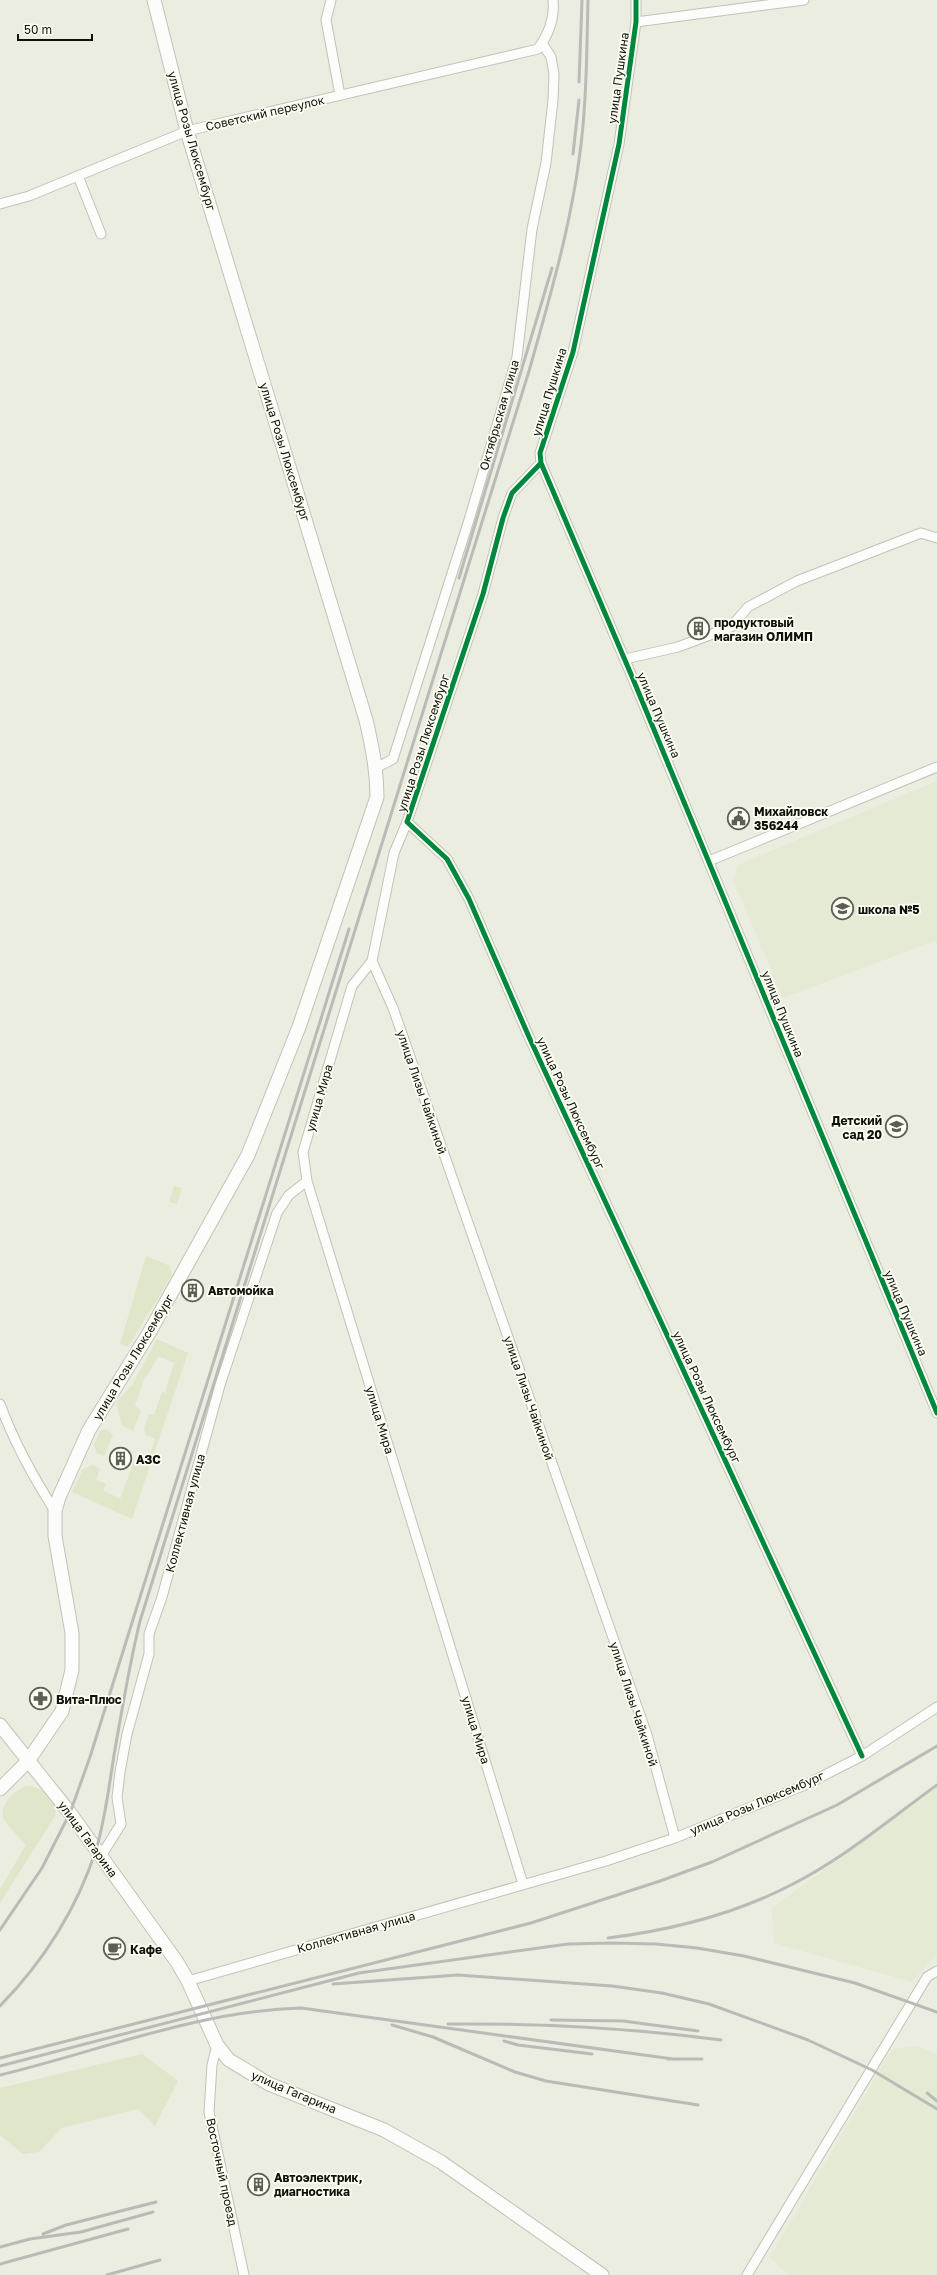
<svg xmlns="http://www.w3.org/2000/svg" width="937" height="2275" font-family="'Golos Text',sans-serif">
	<rect width="100%" height="100%" fill="#eaede0"/>
	<path fill="#e4ead3" d="M 937,781 L 937,940 L 783,998 L 733,879 L 738,865 Z
		M 937,1787 L 937,1954 L 912,1982 L 774,1943 L 772,1908 Z
		M 918,2046 L 937,2055 L 937,2275 L 788,2275 L 770,2257 L 892,2049 Z"/>
	<path fill="#e0e6c9" d="M 174,1186 L 182,1188 L 177,1204 L 169,1202 Z
		M 146,1256 L 170,1266 L 172,1275 L 128,1347 L 120,1344 Z
		M 157,1339 L 188,1353 L 132,1519 L 72,1492 L 83,1469 L 93,1465 L 100,1469 L 96,1480 L 106,1484 L 103,1490 L 120,1499 L 133,1464 L 136,1462 L 147,1463 L 155,1439 L 146,1435 L 144,1429 L 149,1414 L 154,1415 L 162,1392 L 165,1393 L 174,1363 L 159,1356 C 153,1362 151,1373 145,1377 L 135,1405 L 141,1411 L 133,1431 L 122,1425 L 116,1403 L 132,1385 Z
		M 106,1429 L 113,1435 L 104,1456 L 97,1453 L 94,1445 L 100,1431 Z
		M 27,1786 C 41,1787 48,1793 56,1804 L 55,1816 L 0,1903 L 0,1889 L 26,1845 C 24,1843 3,1820 3,1818 C 0,1803 16,1789 27,1786 Z
		M 142,2054 L 178,2081 L 155,2126 L 138,2109 L 61,2128 L 39,2152 L 23,2154 L 0,2135 L 0,2088 Z"/>
	<g fill="none" stroke-linecap="round" stroke-linejoin="round">
		<defs>
			<path id="street" d="M 331,0 L 326,20 L 340,95
				M 636,0 L 636,22 L 619,144 L 573,352 L 540,453 L 541,463 L 633,679 L 937,1413
				M 636,22 L 804,0
				M 78,176 L 101,234
				M 0,204 L 29,196 L 187,131 L 538,49 C 549,34 555,18 553,0
				M 541,463 L 512,493 L 503,518 L 483,594 L 407,822 L 447,859 L 469,899 L 529,1037 L 862,1756
				M 625,659 L 678,647 L 731,627 L 748,607 L 797,581 L 921,533 L 937,538
				M 376,768 L 393,759 L 469,520 L 517,357 L 532,229 L 546,163 L 553,100 L 554,74 L 551,57 L 542,43
				M 407,822 L 394,853 L 372,961 L 352,986 L 303,1152 L 307,1181 L 523,1884
				M 709,861 L 937,767
				M 372,961 L 393,1008 L 647,1735 L 675,1838
				M 0,1404 C 14,1442 33,1477 55,1511
				M 101,1856 L 121,1824 L 117,1797 L 120,1772 L 127,1734 L 149,1654 L 149,1634 L 162,1597 L 220,1385 L 277,1213 L 289,1195 L 307,1181
				M 188,1981 L 606,1861 L 675,1838 L 805,1785 L 862,1756 L 937,1707
				M 217,2045 L 212,2065 L 209,2112 L 244,2275
				M 747,2275 L 927,1977 L 937,1971"/>
			<path id="secondary" d="M 0,1725 L 70,1813 L 177,1962 L 188,1981 L 217,2045 L 229,2060 L 269,2084 L 384,2130 L 441,2162 L 602,2275
				M 0,1789 L 28,1761 L 62,1711 L 72,1670 L 72,1633 L 55,1536 L 55,1511 L 59,1497 L 89,1430 L 149,1333 L 248,1155 L 299,1027 L 377,797 C 377,770 372,746 366,720 L 187,131 L 154,0"/>
		</defs>
		<use href="#street" stroke="#c0c3b8" stroke-width="11"/>
		<use href="#secondary" stroke="#c0c3b8" stroke-width="15"/>
		<use href="#street" stroke="#fcfcfa" stroke-width="9"/>
		<use href="#secondary" stroke="#fcfcfa" stroke-width="13"/>
		<path stroke="#babbb7" stroke-width="3" d="M 579,82 L 582,0
			M 573,154 L 579,100
			M 459,578 L 552,268
			M 0,1930 L 42,1868 L 70,1813 L 90,1757 L 349,929
			M 608,1938 C 672,1930 733,1915 791,1885 C 843,1859 890,1819 937,1785
			M 333,1984 L 458,1975 L 612,1986 L 662,1993 L 709,2004 L 808,2040 L 872,2070 L 937,2109
			M 0,2006 C 44,1961 76,1911 96,1850 C 105,1820 109,1787 114,1755 C 122,1710 129,1666 140,1621 L 529,371 C 553,287 578,201 584,113 C 587,75 587,37 588,0
			M 551,2020 L 623,2021 L 698,2031
			M 448,2024 C 539,2023 630,2028 721,2040
			M 392,2025 L 433,2037 L 515,2072 L 546,2081 L 698,2105
			M 504,2041 L 518,2045 L 592,2054
			M 0,2058 L 531,1923 L 660,1881 L 712,1862 L 837,1805 L 937,1746
			M 668,2059 L 702,2059
			M 0,2066 L 359,1973 L 568,1944 L 611,1943 L 656,1944 L 697,1948 L 744,1956 L 855,1983 L 937,2012
			M 0,2075 C 100,2051 197,2011 301,2008 L 673,2059
			M 927,2093 L 937,2101
			M 43,2234 L 66,2225 L 156,2202
			M 0,2247 L 30,2239 L 81,2232 L 153,2212
			M 0,2264 L 128,2229
			M 107,2275 L 160,2260"/>
		<defs>
			<path id="cycleway" d="M 636,0 L 636,22 L 619,144 L 573,352 L 540,453 L 541,463 L 633,679 L 937,1413
				M 541,463 L 512,493 L 503,518 L 483,594 L 407,822 L 447,859 L 469,899 L 529,1037 L 862,1756"/>
		</defs>
		<use href="#cycleway" stroke="#fcfef4" stroke-width="8"/>
		<use href="#cycleway" stroke="#00873e" stroke-width="5"/>
	</g>
	<defs>
		<symbol id="building-ring" viewBox="-11 -11 22 22"><circle r="9.5" fill="#fcfef4" stroke="#5c5f54" stroke-width="1.5"/><path d="M-4-6H4V6H1V3H-1V6H-4ZM-2.5-4.3h1.7v1.8h-1.7ZM.8-4.3h1.7v1.8H.8ZM-2.5-1h1.7V.8h-1.7ZM.8-1h1.7V.8H.8Z" fill="#5c5f54"/></symbol>
		<symbol id="civic-ring" viewBox="-11 -11 22 22"><circle r="9.5" fill="#fcfef4" stroke="#5c5f54" stroke-width="1.5"/><path d="M-.6-6.5H3V-4.5H.6V-3L4-1V1h2V6H-6V1h2V-1L-.6-3ZM-1.2 2.5V6h2.4V2.5Z" fill="#5c5f54"/></symbol>
		<symbol id="school-ring" viewBox="-11 -11 22 22"><circle r="9.5" fill="#fcfef4" stroke="#5c5f54" stroke-width="1.5"/><path d="M0-5L7-2L0 1L-7-2ZM-4 1L0 2.5L4 1V4Q0 6-4 4Z" fill="#5c5f54"/></symbol>
		<symbol id="pharmacy-ring" viewBox="-11 -11 22 22"><circle r="9.5" fill="#fcfef4" stroke="#5c5f54" stroke-width="1.5"/><path d="M-2-6h4v4h4v4h-4v4h-4v-4h-4v-4h4Z" fill="#5c5f54"/></symbol>
		<symbol id="cafe-ring" viewBox="-11 -11 22 22"><circle r="9.5" fill="#fcfef4" stroke="#5c5f54" stroke-width="1.5"/><path d="M-5.5-4.5H6V0H3Q3 3.5 0 3.5H-2.5Q-5.5 3.5-5.5 0ZM3-3.2v2h1.7v-2ZM-6 4.5H4V6H-6Z" fill="#5c5f54"/></symbol>
	</defs>
	<g fill-rule="evenodd">
		<use href="#building-ring" x="686" y="616" width="25" height="25"/>
		<use href="#civic-ring" x="726" y="806" width="25" height="25"/>
		<use href="#school-ring" x="830" y="896" width="25" height="25"/>
		<use href="#school-ring" x="884" y="1114" width="25" height="25"/>
		<use href="#building-ring" x="180" y="1278" width="25" height="25"/>
		<use href="#building-ring" x="108" y="1446" width="25" height="25"/>
		<use href="#pharmacy-ring" x="28" y="1686" width="25" height="25"/>
		<use href="#cafe-ring" x="102" y="1936" width="25" height="25"/>
		<use href="#building-ring" x="246" y="2172" width="25" height="25"/>
	</g>
	<g text-anchor="middle" dominant-baseline="central" stroke-width="3.5" stroke-linejoin="round" paint-order="stroke">
		<g font-size="12" fill="#101209" stroke="#fcfef4">
			<text transform="translate(618 78) rotate(-82)">улица Пушкина</text>
			<text transform="translate(265 113) rotate(-13)">Советский переулок</text>
			<text transform="translate(192 141) rotate(74)">улица Розы Люксембург</text>
			<text transform="translate(549 392) rotate(-73)">улица Пушкина</text>
			<text transform="translate(499 415) rotate(-74)">Октябрьская улица</text>
			<text transform="translate(285 452) rotate(73)">улица Розы Люксембург</text>
			<text transform="translate(659 715) rotate(67)">улица Пушкина</text>
			<text transform="translate(423 743) rotate(-72)">улица Розы Люксембург</text>
			<text transform="translate(783 1014) rotate(68)">улица Пушкина</text>
			<text transform="translate(422 1092) rotate(71)">улица Лизы Чайкиной</text>
			<text transform="translate(319 1098) rotate(-74)">улица Мира</text>
			<text transform="translate(571 1103) rotate(65)">улица Розы Люксембург</text>
			<text transform="translate(906 1313) rotate(67)">улица Пушкина</text>
			<text transform="translate(133 1357) rotate(-59)">улица Розы Люксембург</text>
			<text transform="translate(707 1397) rotate(65)">улица Розы Люксембург</text>
			<text transform="translate(529 1398) rotate(71)">улица Лизы Чайкиной</text>
			<text transform="translate(380 1420) rotate(73)">улица Мира</text>
			<text transform="translate(185 1513) rotate(-75)">Коллективная улица</text>
			<text transform="translate(634 1704) rotate(72)">улица Лизы Чайкиной</text>
			<text transform="translate(476 1730) rotate(73)">улица Мира</text>
			<text transform="translate(757 1803) rotate(-23)">улица Розы Люксембург</text>
			<text transform="translate(88 1839) rotate(54)">улица Гагарина</text>
			<text transform="translate(356 1932) rotate(-16)">Коллективная улица</text>
			<text transform="translate(294 2092) rotate(23)">улица Гагарина</text>
			<text transform="translate(222 2172) rotate(78)">Восточный проезд</text>
		</g>
		<g font-size="12" font-weight="bold" fill="#101209" stroke="#fcfef4" text-anchor="start">
			<text x="714" y="622">продуктовый<tspan x="714" dy="14">магазин ОЛИМП</tspan></text>
			<text x="754" y="811">Михайловск<tspan x="754" dy="14">356244</tspan></text>
			<text x="858" y="909">школа №5</text>
			<text x="882" y="1120" text-anchor="end">Детский<tspan x="882" dy="14">сад 20</tspan></text>
			<text x="208" y="1290">Автомойка</text>
			<text x="136" y="1459">АЗС</text>
			<text x="56" y="1699">Вита-Плюс</text>
			<text x="130" y="1949">Кафе</text>
			<text x="274" y="2177">Автоэлектрик,<tspan x="274" dy="14">диагностика</tspan></text>
		</g>
	</g>
	<path d="M18 34v6h74v-6" fill="none" stroke="#101209" stroke-width="2"/>
	<text x="24" y="34" font-size="12" fill="#101209" stroke="#fcfef4" stroke-width="3" paint-order="stroke">50 m</text>
</svg>
